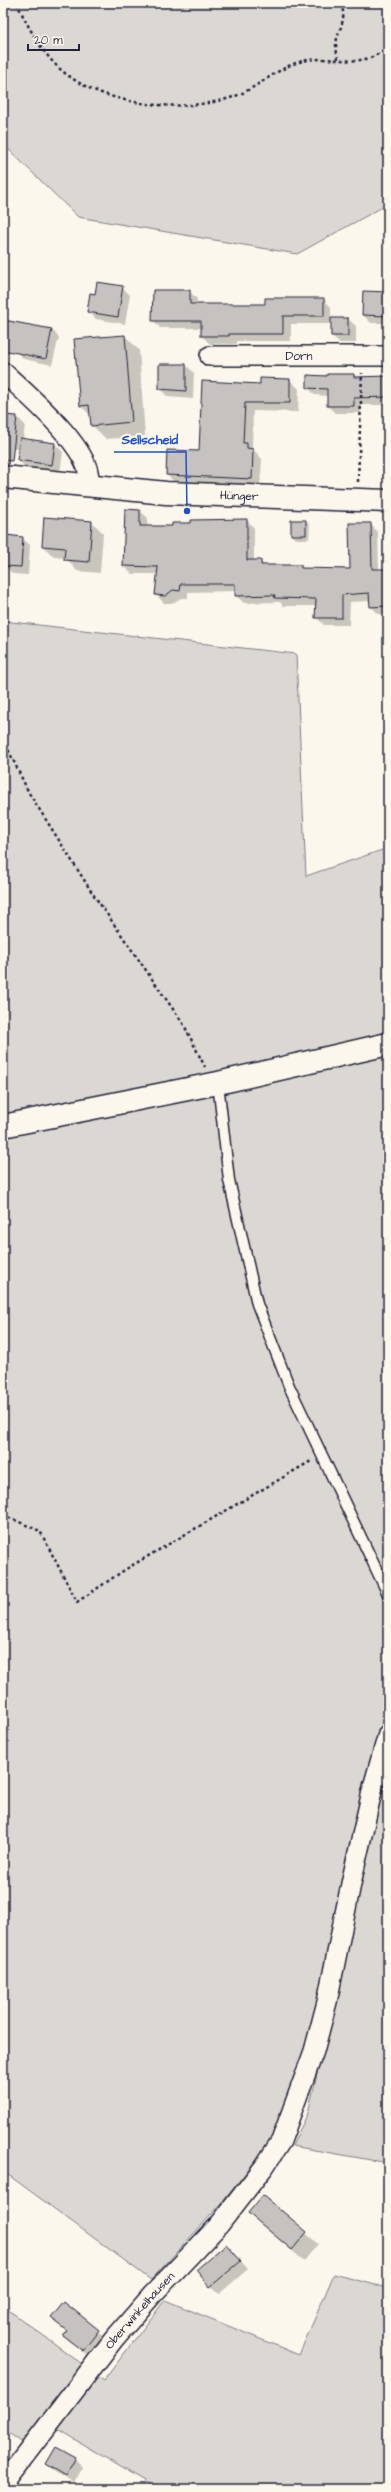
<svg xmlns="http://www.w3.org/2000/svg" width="391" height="2492" font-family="'Architects Daughter',sans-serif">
	<rect width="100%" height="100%" fill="#fbf7ec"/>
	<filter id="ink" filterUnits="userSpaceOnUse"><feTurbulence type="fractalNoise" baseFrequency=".025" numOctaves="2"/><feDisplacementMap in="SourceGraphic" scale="8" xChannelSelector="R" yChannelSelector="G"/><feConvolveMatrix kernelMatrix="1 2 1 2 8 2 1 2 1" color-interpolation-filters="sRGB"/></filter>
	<g filter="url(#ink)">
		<path fill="#dbd8d3" stroke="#7e7d87" d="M 3,3 L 388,3 L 388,204 L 297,254 L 78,217 L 3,144 Z
			M 3,621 L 296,654 L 306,876 L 388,848 L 388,1036 L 3,1116 Z
			M 388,1051 L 388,1704 L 365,1787 L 307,2048 L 271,2141 L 221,2204 L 151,2280 L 3,2171 L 3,1133 Z
			M 388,1767 L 388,2163 L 292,2146 L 308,2113 Z
			M 334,2274 L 383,2287 L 388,2275 L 388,2489 L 149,2489 L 149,2484 L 59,2430 L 24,2444 L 3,2429 L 3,2306 L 104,2380 L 165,2300 L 299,2355 Z"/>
		<path fill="#0003" d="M 122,287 L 130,295 L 125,324 L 96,319 L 88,311 L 95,295 Z
			M 189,291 L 197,299 L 197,305 L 266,305 L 323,299 L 331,307 L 331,319 L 348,319 L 356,326 L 356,343 L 340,343 L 332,336 L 332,324 L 291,324 L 291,341 L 237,341 L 237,344 L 210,344 L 202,336 L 202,328 L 160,328 L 153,320 Z
			M 388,293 L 388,323 L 371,323 L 363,315 Z
			M 3,319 L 52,330 L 59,337 L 52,365 L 24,359 L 3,339 Z
			M 125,336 L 139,350 L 145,436 L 106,439 L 92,425 L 91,416 L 81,406 Z
			M 186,365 L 194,373 L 193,399 L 168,397 L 160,389 Z
			M 354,375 L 356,378 L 388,377 L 388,405 L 361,405 L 361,413 L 335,413 L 328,406 L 328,396 L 315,395 L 308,388 L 308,376 Z
			M 290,380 L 299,389 L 298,412 L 253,411 L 252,448 L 262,459 L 260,487 L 176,483 L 167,475 L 200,452 L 261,385 Z
			M 4,416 L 17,417 L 25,425 L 23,440 L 55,444 L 63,452 L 60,472 L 26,468 L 18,460 L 20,448 L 9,447 L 3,442 Z
			M 126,510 L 140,511 L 148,518 L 147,527 L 173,527 L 247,520 L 254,528 L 254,561 L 260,561 L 265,566 L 301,566 L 304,570 L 351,570 L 370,524 L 378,532 L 379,570 L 388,570 L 388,614 L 378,614 L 371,606 L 370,601 L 350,602 L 349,625 L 324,625 L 316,617 L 317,606 L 283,606 L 280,602 L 244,603 L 236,596 L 236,591 L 188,592 L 188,598 L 181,598 L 173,603 L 164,603 L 156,595 L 158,574 L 132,574 L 124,566 Z
			M 306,521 L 310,525 L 309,539 L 296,539 L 292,535 Z
			M 92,522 L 103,533 L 100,573 L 77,571 L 66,558 L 54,557 L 43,546 Z
			M 22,538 L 30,545 L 28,575 L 13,574 L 3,564 L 3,568 L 3,563 L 5,565 Z
			M 263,2196 L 318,2244 L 304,2261 L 249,2213 Z
			M 234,2253 L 248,2269 L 219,2294 L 211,2286 Z
			M 64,2303 L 107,2339 L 91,2359 L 65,2336 L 68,2332 L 53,2317 Z
			M 75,2459 L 83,2467 L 74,2483 L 55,2472 L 47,2464 Z"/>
		<path fill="#c6c2c0" stroke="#22223b" d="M 97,282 L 123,286 L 118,317 L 87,312 L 90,293 L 95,294 Z
			M 153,290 L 190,290 L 190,304 L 265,304 L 265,298 L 324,298 L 324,316 L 283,316 L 283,334 L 229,334 L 229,336 L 201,336 L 201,321 L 152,321 Z
			M 363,291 L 388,292 L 388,316 L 362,315 Z
			M 331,318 L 348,318 L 348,336 L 331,336 Z
			M 3,320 L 52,329 L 46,359 L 3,350 Z
			M 125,335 L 132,422 L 91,426 L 89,405 L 80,406 L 74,339 Z
			M 159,364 L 186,364 L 186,391 L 159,389 Z
			M 327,374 L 354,374 L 354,377 L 388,376 L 388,397 L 354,398 L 354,406 L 327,406 L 327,389 L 307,388 L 307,375 L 327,376 Z
			M 260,378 L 290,379 L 290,403 L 245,403 L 243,443 L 247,443 L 247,448 L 253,449 L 252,479 L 166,475 L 167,450 L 199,451 L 202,381 L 260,384 Z
			M 3,415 L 17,416 L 12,461 L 3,460 Z
			M 20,438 L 55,443 L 52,465 L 17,460 Z
			M 125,509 L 140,510 L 140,526 L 172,526 L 172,523 L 191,523 L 191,520 L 247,519 L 247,560 L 261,560 L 261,565 L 301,565 L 301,568 L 350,569 L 349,523 L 371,523 L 372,569 L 388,569 L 388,606 L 370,607 L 369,593 L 342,595 L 342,618 L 315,618 L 316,599 L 274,598 L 275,595 L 235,596 L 235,584 L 181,584 L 180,591 L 173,590 L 165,596 L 155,595 L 158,567 L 123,566 Z
			M 44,517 L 92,521 L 89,562 L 64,560 L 65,548 L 42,546 Z
			M 291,520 L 306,520 L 306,535 L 291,535 Z
			M 6,535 L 23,537 L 21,567 L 4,566 Z
			M 263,2195 L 307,2232 L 292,2250 L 248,2213 Z
			M 226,2244 L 241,2261 L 210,2287 L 196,2270 Z
			M 64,2302 L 99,2330 L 83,2351 L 63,2336 L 68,2331 L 51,2318 Z
			M 56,2447 L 76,2458 L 66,2476 L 46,2464 Z"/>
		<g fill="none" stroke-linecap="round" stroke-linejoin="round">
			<defs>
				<path id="lane" d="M 218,1083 L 229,1180 L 257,1304 L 289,1386 L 388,1594"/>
				<g id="street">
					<path id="s1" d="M 210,356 L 388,356"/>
					<path d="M 3,372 C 27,394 74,435 86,465 C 89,472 89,479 90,486"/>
					<path id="s2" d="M 3,2484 L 114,2339 L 153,2294 L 219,2225 L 264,2167 L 281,2141 L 314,2051 L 327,2002 L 352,1879 L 373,1787 L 388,1734"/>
				</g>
				<g id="secondary">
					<path id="s3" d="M 3,477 L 166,493 L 388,501"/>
					<path d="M 3,1126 L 218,1083 L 388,1044"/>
				</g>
			</defs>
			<use href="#lane" stroke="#22223b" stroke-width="13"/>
			<use href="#street" stroke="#22223b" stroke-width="22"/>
			<use href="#secondary" stroke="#22223b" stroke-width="25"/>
			<path stroke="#22223b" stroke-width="2.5" stroke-dasharray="3 3" stroke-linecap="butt" d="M 17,3 C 26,24 43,54 60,69 C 101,106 182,114 233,97 C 256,89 276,69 299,62 C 331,52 362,73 388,46
				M 338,59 C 337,54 336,48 336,43 C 339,28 348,18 340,3
				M 358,482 L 362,373
				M 3,739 L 29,793 L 93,894 L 184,1025 L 205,1067
				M 3,1515 L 40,1531 L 77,1602 L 126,1569 L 311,1461"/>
			<use href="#lane" stroke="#fbf7ec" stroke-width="10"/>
			<use href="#street" stroke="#fbf7ec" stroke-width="19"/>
			<use href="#secondary" stroke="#fbf7ec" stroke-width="22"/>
		</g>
	</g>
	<g text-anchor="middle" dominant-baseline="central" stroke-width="4" stroke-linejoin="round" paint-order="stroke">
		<g font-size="12" fill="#22223b" stroke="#fbf7ec">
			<text stroke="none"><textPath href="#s1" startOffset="89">Dorn</textPath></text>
			<text stroke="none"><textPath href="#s3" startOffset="237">Hünger</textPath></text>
			<text stroke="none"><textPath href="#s2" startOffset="221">Oberwinkelhausen</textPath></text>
		</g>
	</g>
	<path fill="none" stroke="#1d4ed8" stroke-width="1.5" d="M187 511L186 452H114"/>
	<circle fill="#1d4ed8" stroke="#fbf7ec" stroke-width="1.5" cx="187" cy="511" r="4"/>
	<g font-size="13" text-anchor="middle" font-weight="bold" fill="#1d4ed8" stroke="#fbf7ec" stroke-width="4" stroke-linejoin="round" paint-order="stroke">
		<text x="150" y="444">Sellscheid</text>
	</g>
	<rect width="391" height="2492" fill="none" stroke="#fbf7ec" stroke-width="16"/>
	<rect x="8" y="8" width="375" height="2476" fill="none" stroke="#22223b" stroke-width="1.5" filter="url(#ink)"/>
	<path d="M28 44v6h51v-6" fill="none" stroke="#22223b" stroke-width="2"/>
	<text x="34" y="44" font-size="12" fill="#22223b" stroke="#fbf7ec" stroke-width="3" paint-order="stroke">20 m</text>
</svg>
